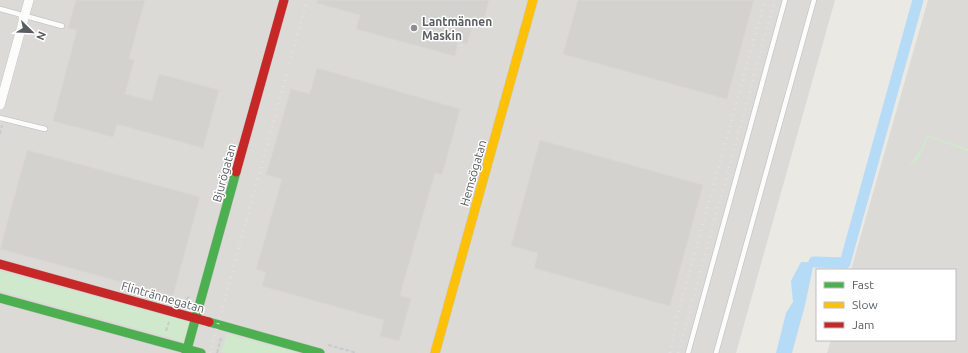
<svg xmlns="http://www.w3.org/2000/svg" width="968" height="353" font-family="Ubuntu,sans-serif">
	<rect width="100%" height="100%" fill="#eae9e3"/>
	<path fill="#dcdad6" d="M 0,0 L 835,0 L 736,353 L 0,353 Z
		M 928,0 L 968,0 L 968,353 L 827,353 L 831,340 L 955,340 L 955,270 L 851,270 Z"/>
	<path fill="#d0e8cc" d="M 927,135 L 968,149 L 968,151 L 928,137 L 919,158 L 908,168 L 921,149 Z
		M 0,271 L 190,322 L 185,342 L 0,291 Z
		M 227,334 L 298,353 L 226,353 L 221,352 Z"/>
	<path fill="#b5dbf7" d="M 801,262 L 814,262 L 805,305 L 792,353 L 776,353 L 786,313 L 793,302 L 791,281 Z"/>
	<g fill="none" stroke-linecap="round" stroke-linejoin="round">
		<path stroke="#b5dbf7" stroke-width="11" d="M 814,262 L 845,263 L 918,0"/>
	</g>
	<path fill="#d3d2ce" stroke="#dad7d2" d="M 76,0 L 145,0 L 129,59 L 134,60 L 125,94 L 152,101 L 159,74 L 219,90 L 203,148 L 117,124 L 113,137 L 53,121 L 77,30 L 68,28 Z
		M 317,0 L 489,0 L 482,28 L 473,25 L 467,44 L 458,42 L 455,56 L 356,29 L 360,15 L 317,3 Z
		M 578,0 L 754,0 L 727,99 L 563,54 Z
		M 317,68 L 460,109 L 442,175 L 435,173 L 400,295 L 411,299 L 399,341 L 380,336 L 384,320 L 262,286 L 266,272 L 256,269 L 282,179 L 266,175 L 291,89 L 310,94 Z
		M 540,140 L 703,185 L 670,306 L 534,268 L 538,253 L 511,246 Z
		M 27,150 L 200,197 L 173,296 L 0,249 Z"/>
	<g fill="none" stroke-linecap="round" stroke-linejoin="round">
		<defs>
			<path id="lane" d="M 0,9 L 62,26
				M 0,118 L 45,129
				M 688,353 L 785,0
				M 716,353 L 814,0"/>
			<path id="street" d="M 0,105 L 29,0"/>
			<path id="fast" d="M 0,298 L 201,353
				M 209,322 L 320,353
				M 186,353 L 236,172"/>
			<path id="slow" d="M 435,353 L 533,0"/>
			<path id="jam" d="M 236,172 L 284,0
				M 0,264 L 209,322"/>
		</defs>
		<use href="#lane" stroke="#c6c6c4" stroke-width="6"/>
		<use href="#street" stroke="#c6c6c4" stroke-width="10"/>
		<use href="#fast" stroke="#c6c7c5" stroke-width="10"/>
		<use href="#slow" stroke="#c6c7c5" stroke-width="10"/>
		<use href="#jam" stroke="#c6c7c5" stroke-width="10"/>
		<path stroke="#c6ccc9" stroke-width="2" stroke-dasharray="4 2" stroke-linecap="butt" d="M 0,134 L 2,125
			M 181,302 L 183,302 L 190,296
			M 166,331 L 169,322
			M 328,345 L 357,353
			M 217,353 L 221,338"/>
		<use href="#lane" stroke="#fcfcfb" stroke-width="4.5"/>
		<use href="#street" stroke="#fcfcfb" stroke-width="9"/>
		<use href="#fast" stroke="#4caf50" stroke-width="9"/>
		<use href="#slow" stroke="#ffc107" stroke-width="9"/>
		<use href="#jam" stroke="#c62828" stroke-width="9"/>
		<path stroke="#e2e2e1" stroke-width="3" stroke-dasharray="1 5" stroke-linecap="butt" d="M 210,353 L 307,0
			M 670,353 L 677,317 L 765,0
			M 678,353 L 775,0"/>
	</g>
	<circle fill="#8c8e8f" stroke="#fff" stroke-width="1.5" cx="414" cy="28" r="4"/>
	<g text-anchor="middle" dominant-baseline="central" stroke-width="3" stroke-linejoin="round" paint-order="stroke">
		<g font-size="12" font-weight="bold" fill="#595d62" stroke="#fff" text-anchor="start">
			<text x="422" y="21">Lantmännen<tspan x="422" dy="14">Maskin</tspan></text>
		</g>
		<g font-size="12" fill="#595d62" stroke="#fff">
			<text transform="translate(224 173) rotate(-75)">Bjurögatan</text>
			<text transform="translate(473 173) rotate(-74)">Hemsögatan</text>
			<text transform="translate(163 297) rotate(16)">Flintrännegatan</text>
		</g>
	</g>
	<rect x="816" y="269" width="140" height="72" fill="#ffffff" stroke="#bdbec0"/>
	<rect x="824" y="282" width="20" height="6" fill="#4caf50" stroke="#bdbec0"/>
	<text x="852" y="289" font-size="12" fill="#595d62">Fast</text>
	<rect x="824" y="302" width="20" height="6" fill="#ffc107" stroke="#bdbec0"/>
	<text x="852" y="309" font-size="12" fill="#595d62">Slow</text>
	<rect x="824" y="322" width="20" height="6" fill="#c62828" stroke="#bdbec0"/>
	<text x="852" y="329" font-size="12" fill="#595d62">Jam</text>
	<g transform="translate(32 32) rotate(113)" stroke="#ffffff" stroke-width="3" paint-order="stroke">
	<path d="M0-3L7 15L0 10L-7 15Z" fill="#595d62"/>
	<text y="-6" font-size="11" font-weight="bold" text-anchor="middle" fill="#595d62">N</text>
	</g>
</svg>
